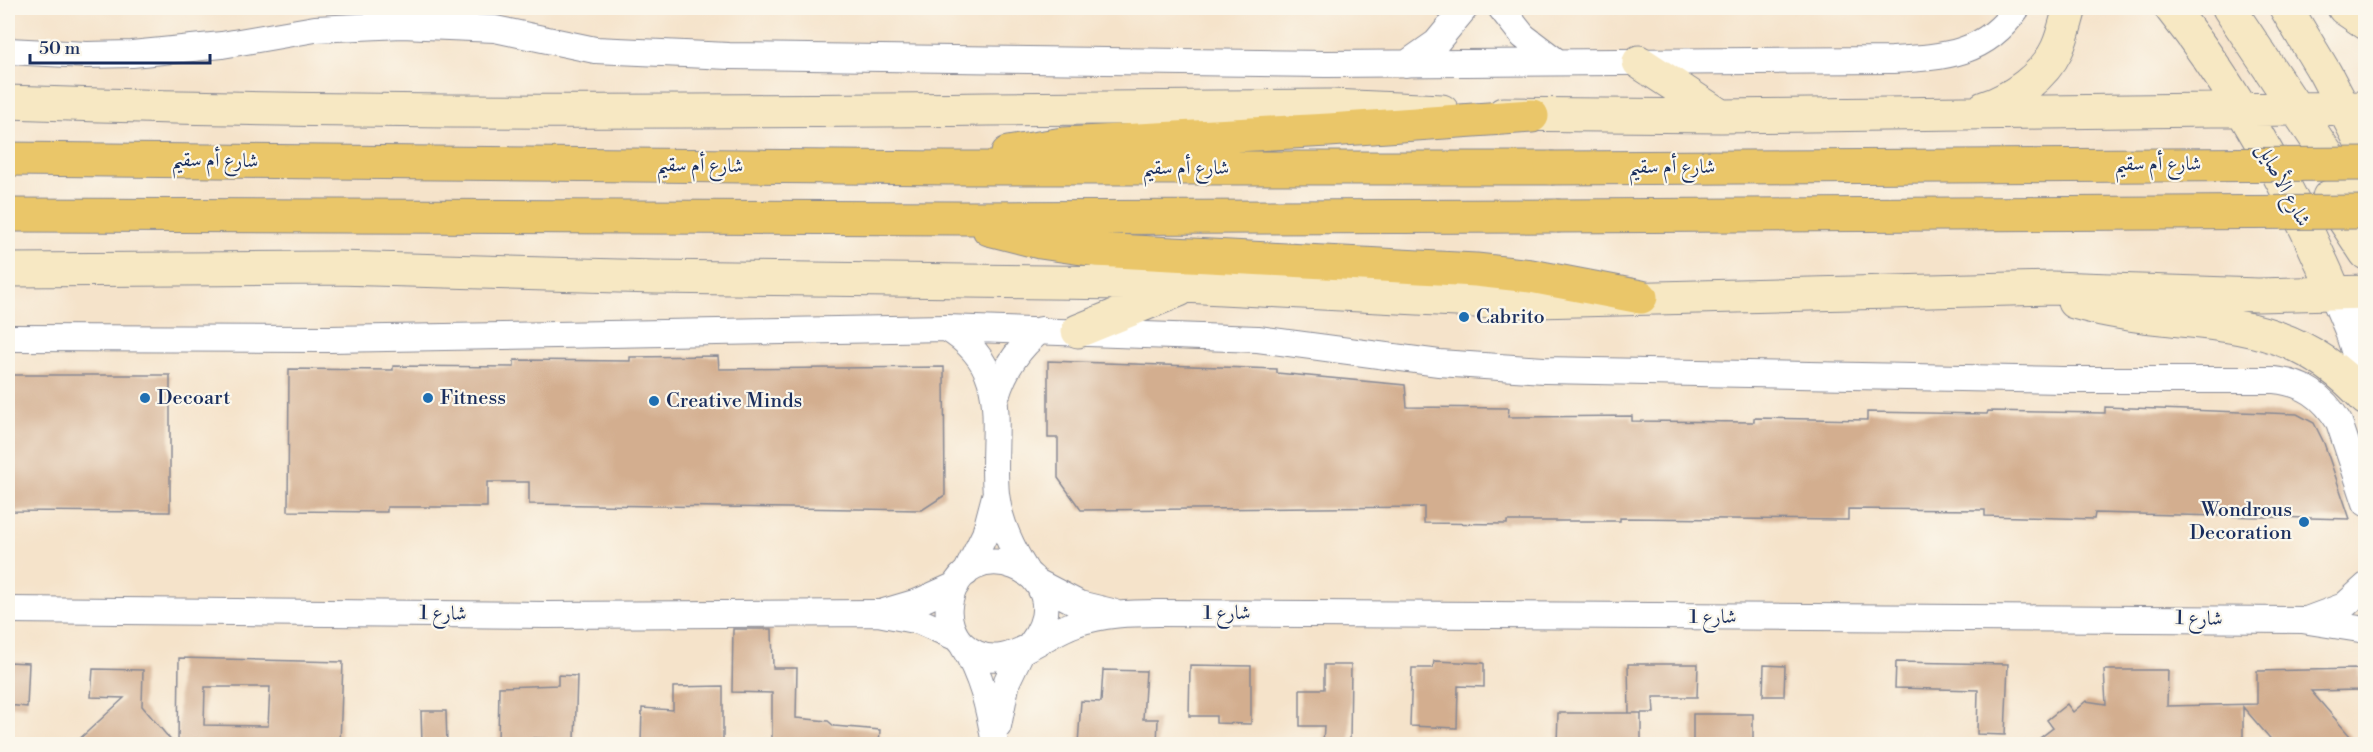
<svg xmlns="http://www.w3.org/2000/svg" width="2373" height="752" font-family="'Libre Bodoni',Amiri,serif">
	<rect width="100%" height="100%" fill="#fbf7ec"/>
	<filter id="ink" filterUnits="userSpaceOnUse"><feTurbulence type="fractalNoise" baseFrequency=".0167" numOctaves="2"/><feDisplacementMap in="SourceGraphic" scale="12" xChannelSelector="R" yChannelSelector="G"/><feConvolveMatrix kernelMatrix="1 2 1 2 8 2 1 2 1" color-interpolation-filters="sRGB"/></filter>
	<filter id="wash" filterUnits="userSpaceOnUse"><feTurbulence type="fractalNoise" baseFrequency=".008" numOctaves="4" result="noise"/><feDisplacementMap in="SourceGraphic" scale="24" xChannelSelector="R" yChannelSelector="G"/><feGaussianBlur stdDeviation="1.35" result="paint"/><feColorMatrix in="noise" values="0 0 0 0 0 0 0 0 0 0 0 0 0 0 0 0 0 1.4 0 .05"/><feComposite in="paint" operator="in"/></filter>
	<g filter="url(#wash)">
		<rect width="100%" height="100%" fill="#f5e3ca"/>
		<g id="blocks">
			<path fill="#d3ae8f" fill-rule="evenodd" d="M 718,356 L 719,369 L 944,367 L 945,495 L 922,510 L 529,504 L 529,482 L 487,482 L 487,507 L 387,507 L 387,512 L 288,511 L 289,369 L 393,370 L 393,366 L 514,367 L 514,360 L 630,361 L 630,357 Z
				M 1048,361 L 1277,369 L 1277,373 L 1405,385 L 1407,407 L 1509,408 L 1508,417 L 1632,416 L 1632,421 L 1754,422 L 1754,418 L 1867,420 L 1867,412 L 1987,414 L 1988,411 L 2105,413 L 2105,407 L 2297,414 L 2314,423 L 2324,443 L 2350,519 L 2095,513 L 2094,519 L 1985,516 L 1985,510 L 1848,509 L 1848,520 L 1620,518 L 1620,521 L 1507,521 L 1507,524 L 1424,523 L 1424,507 L 1081,510 L 1058,478 L 1058,438 L 1048,438 Z
				M 8,375 L 170,375 L 170,512 L 8,511 Z
				M 733,629 L 772,629 L 773,668 L 797,668 L 796,718 L 828,721 L 834,726 L 880,730 L 879,744 L 772,744 L 772,693 L 732,692 Z
				M 179,658 L 343,662 L 340,744 L 178,744 ZM 205,687 L 270,687 L 268,726 L 204,725 Z
				M 1434,661 L 1484,663 L 1484,687 L 1458,686 L 1457,728 L 1410,726 L 1412,668 L 1433,668 Z
				M 8,662 L 29,663 L 27,707 L 8,705 Z
				M 1896,662 L 2008,664 L 2005,735 L 1977,734 L 1978,690 L 1895,688 Z
				M 1628,664 L 1698,664 L 1697,697 L 1653,697 L 1654,713 L 1629,713 Z
				M 1190,665 L 1251,666 L 1251,724 L 1216,723 L 1216,716 L 1189,716 Z
				M 1324,665 L 1351,665 L 1350,744 L 1323,744 L 1324,726 L 1300,726 L 1300,689 L 1324,689 Z
				M 1764,665 L 1785,666 L 1784,696 L 1763,696 Z
				M 93,669 L 143,670 L 142,706 L 174,744 L 74,744 L 124,698 L 91,697 Z
				M 2359,669 L 2359,690 L 2311,691 L 2357,744 L 2275,744 L 2243,707 L 2243,744 L 2032,744 L 2053,728 L 2047,720 L 2067,704 L 2073,712 L 2086,701 L 2106,704 L 2104,670 L 2168,670 L 2167,706 L 2257,704 L 2257,671 Z
				M 1103,670 L 1146,671 L 1143,719 L 1158,719 L 1157,744 L 1078,744 L 1081,701 L 1101,702 Z
				M 558,675 L 577,676 L 575,740 L 533,738 L 532,744 L 498,744 L 499,687 L 558,685 Z
				M 723,686 L 723,744 L 641,744 L 642,708 L 673,710 L 673,687 Z
				M 421,711 L 446,711 L 447,744 L 422,744 Z
				M 1558,713 L 1641,713 L 1641,744 L 1557,744 Z
				M 1693,714 L 1753,714 L 1753,744 L 1693,744 Z"/>
		</g>
	</g>
	<g filter="url(#ink)">
		<use href="#blocks" fill-opacity="0" stroke="#888994" stroke-width="1.5"/>
		<g fill="none" stroke-linecap="round" stroke-linejoin="round">
			<defs>
				<path id="minor" d="M 1501,8 L 1523,36 L 1556,61
					M 8,51 L 87,55 L 132,54 L 222,45 L 315,29 L 402,25 L 495,29 L 595,50 L 729,56 L 1326,64 L 1892,60 C 1945,57 1985,55 2017,8
					M 1406,64 L 1436,43 L 1465,8
					M 946,328 C 1015,368 990,429 996,494 C 999,522 1011,547 1026,571
					M 8,338 L 329,339 L 946,328 L 1258,339 L 1439,363 L 1544,370 L 2063,380 L 2274,380 C 2304,383 2323,396 2339,422 L 2366,503
					M 996,397 C 1004,369 1018,348 1041,330
					M 966,573 L 985,534 L 995,496
					M 1037,582 L 1079,604 L 1112,612
					M 8,610 L 545,615 L 878,613 L 919,621 L 957,638
					M 884,612 L 918,602 L 956,585
					M 2309,619 L 2344,606 L 2366,586
					M 962,644 C 982,676 989,708 995,744
					M 1031,644 C 1087,570 960,524 949,606 C 947,619 953,635 962,644 C 1000,680 1039,635 1077,623 C 1103,614 1130,613 1158,613 L 2302,620 L 2366,630
					M 998,726 L 1007,681 L 1021,652"/>
				<path id="tertiary" d="M 2335,293 L 2350,328 L 2366,378"/>
				<path id="secondary" d="M 2171,8 C 2240,94 2292,192 2335,293
					M 2229,8 L 2366,213
					M 2286,8 L 2325,73 L 2366,151
					M 2344,8 L 2366,23
					M 1639,62 L 1721,116
					M 8,102 C 448,118 890,109 1331,106 L 1442,111
					M 1984,108 C 2013,99 2044,76 2057,49 C 2063,36 2066,21 2070,8
					M 1503,114 L 1721,116 L 2366,108
					M 2329,197 L 2366,253
					M 8,270 L 337,268 L 655,277 L 1126,283 L 1495,302 L 2052,288 L 2258,295 L 2366,292
					M 2074,302 C 2184,335 2278,300 2366,399
					M 1078,331 L 1179,290"/>
				<path id="primary" d="M 1008,153 L 1063,144 L 1329,130 L 1532,116
					M 8,159 L 949,168 L 1551,168
					M 8,215 L 959,218 L 1557,216
					M 989,229 L 1040,242 L 1096,250 L 1476,270 L 1531,276 L 1641,297"/>
			</defs>
			<use href="#minor" stroke="#888994" stroke-width="28"/>
			<use href="#tertiary" stroke="#888994" stroke-width="34"/>
			<use href="#secondary" stroke="#888994" stroke-width="35"/>
			<use href="#primary" stroke="#888994" stroke-width="35"/>
			<use href="#minor" stroke="#fff" stroke-width="26"/>
			<use href="#tertiary" stroke="#fff" stroke-width="32"/>
			<use href="#secondary" stroke="#f7e8c3" stroke-width="33"/>
			<use href="#primary" stroke="#eac669" stroke-width="33"/>
			<defs>
				<path id="primary-bridge" d="M 1551,168 L 2366,164
					M 1557,216 L 2366,212"/>
			</defs>
			<use href="#primary-bridge" stroke="#888994" stroke-width="35" stroke-linecap="butt"/>
			<use href="#primary-bridge" stroke="#eac669" stroke-width="33"/>
		</g>
	</g>
	<g fill="#1f6fb2" stroke="#fbf7ec" stroke-width="2">
		<circle cx="1464" cy="317" r="6"/>
		<circle cx="145" cy="398" r="6"/>
		<circle cx="428" cy="398" r="6"/>
		<circle cx="654" cy="401" r="6"/>
		<circle cx="2304" cy="522" r="6"/>
	</g>
	<g text-anchor="middle" dominant-baseline="central" stroke-width="4.5" stroke-linejoin="round" paint-order="stroke">
		<g font-size="20" fill="#1b2f5e" stroke="#fbf7ec">
			<text transform="translate(215 161) rotate(1)">شارع أم سقيم</text>
			<text x="2158" y="164">شارع أم سقيم</text>
			<text transform="translate(700 166) rotate(1)">شارع أم سقيم</text>
			<text x="1672" y="167">شارع أم سقيم</text>
			<text x="1186" y="168">شارع أم سقيم</text>
			<text transform="translate(2283 185) rotate(62)">شارع الأصايل</text>
			<text x="1227" y="613">شارع 1</text>
			<text transform="translate(443 614) rotate(1)">شارع 1</text>
			<text x="1713" y="617">شارع 1</text>
			<text transform="translate(2199 619) rotate(1)">شارع 1</text>
		</g>
		<g font-size="20" fill="#1b2f5e" stroke="#fbf7ec" text-anchor="start">
			<text x="1476" y="317">Cabrito</text>
			<text x="157" y="398">Decoart</text>
			<text x="440" y="398">Fitness</text>
			<text x="666" y="401">Creative Minds</text>
			<text x="2292" y="510" text-anchor="end">Wondrous<tspan x="2292" dy="23">Decoration</tspan></text>
		</g>
	</g>
	<rect width="2373" height="752" fill="none" stroke="#fbf7ec" stroke-width="30"/>
	<path d="M30 54v9h180v-9" fill="none" stroke="#1b2f5e" stroke-width="3"/>
	<text x="39" y="54" font-size="18" fill="#1b2f5e" stroke="#fbf7ec" stroke-width="4.5" paint-order="stroke">50 m</text>
</svg>
